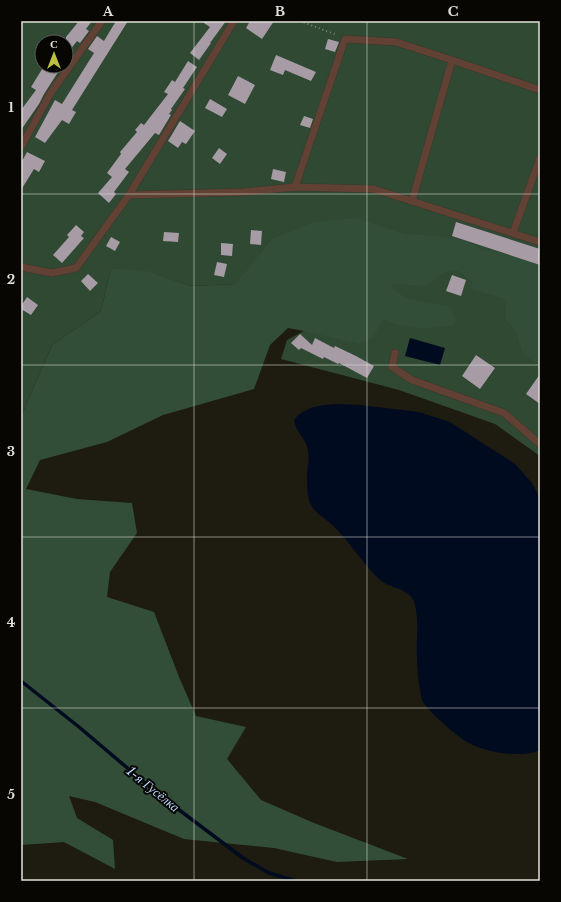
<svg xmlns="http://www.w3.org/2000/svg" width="561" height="902" font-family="'Libre Baskerville',serif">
	<rect width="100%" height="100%" fill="#1e1c11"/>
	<path fill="#2f4933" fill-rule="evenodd" d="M 21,21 L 540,21 L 540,456 L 495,424 L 399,390 L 281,359 L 287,340 L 304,331 L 271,239 L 237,284 L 191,286 L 155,274 L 111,268 L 101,311 L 52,345 L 21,417 ZM 42,42 L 66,42 L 66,66 L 42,66 Z"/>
	<path fill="#334e38" d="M 356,218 L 405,234 L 436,236 L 463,240 L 483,250 L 494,251 L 531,261 L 540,265 L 540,367 L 522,352 L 516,331 L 506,320 L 506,299 L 470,289 L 472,282 L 458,271 L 445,272 L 427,286 L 392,284 L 391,287 L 406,298 L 451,307 L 456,322 L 454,325 L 423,329 L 395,324 L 383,319 L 373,338 L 359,344 L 304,331 L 288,328 L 270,345 L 254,389 L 163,415 L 107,442 L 40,460 L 26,489 L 77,499 L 132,503 L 137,533 L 110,572 L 107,597 L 154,612 L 179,677 L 196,716 L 246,727 L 227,759 L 261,800 L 314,823 L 408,859 L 337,862 L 274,848 L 184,839 L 95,802 L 69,796 L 77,818 L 113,840 L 115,869 L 64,842 L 21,845 L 21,417 L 52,345 L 101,311 L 111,268 L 147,271 L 191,286 L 236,284 L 271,239 L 314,222 Z"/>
	<path fill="#000b1f" d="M 410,338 L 445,348 L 440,365 L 405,356 Z
		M 336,404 L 360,405 L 419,412 L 450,422 L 515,464 L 532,483 L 540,498 L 540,750 C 526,757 499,754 484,749 C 467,744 459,737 446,726 C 438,718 429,711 423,702 C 421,699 421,694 420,690 C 418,679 417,668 417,657 C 416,644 418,631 417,618 C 416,612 416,603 412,598 C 404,587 388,588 379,579 C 361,562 349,540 331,524 C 323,516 313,513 309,500 C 307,492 307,483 307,474 C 308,464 310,456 307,447 C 305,437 296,433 294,420 C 296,418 298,414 301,413 C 311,406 324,405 336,404 Z"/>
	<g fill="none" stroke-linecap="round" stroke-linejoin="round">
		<path stroke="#000b1f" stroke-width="3.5" d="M 21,681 L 79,727 L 158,794 L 243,858 L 269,873 L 296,881"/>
	</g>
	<path fill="#a79ba5" d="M 79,21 L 92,21 L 86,29 L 89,31 L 80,43 L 77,41 L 66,55 L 66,37 Z
		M 116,21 L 128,21 L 72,110 L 76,112 L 69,124 L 62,120 L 45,143 L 35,137 L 55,100 L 62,104 L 94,53 L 88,49 L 97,36 L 104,41 Z
		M 201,21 L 226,21 L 210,43 L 211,43 L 199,60 L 190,53 L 210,27 Z
		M 250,21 L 274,21 L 262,39 L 246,28 Z
		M 328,39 L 339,42 L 335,52 L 325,49 Z
		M 276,55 L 316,72 L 311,81 L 285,70 L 283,75 L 270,70 Z
		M 188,61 L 197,67 L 183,88 L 185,89 L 171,109 L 172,110 L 169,114 L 171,115 L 159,135 L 155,133 L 125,169 L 129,172 L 114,192 L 116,194 L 109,203 L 98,193 L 112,177 L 107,173 L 121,154 L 120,152 L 137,132 L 135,130 L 141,123 L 144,125 L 168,94 L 164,92 L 172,80 L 175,82 Z
		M 44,66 L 62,66 L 44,94 L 39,104 L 21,130 L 21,110 L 36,90 L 31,87 Z
		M 238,76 L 255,85 L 245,104 L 228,95 Z
		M 210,99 L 227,109 L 222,117 L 205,108 Z
		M 304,116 L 313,119 L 310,128 L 300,125 Z
		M 180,121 L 195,131 L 186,144 L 182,142 L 178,148 L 168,141 Z
		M 219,148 L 227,154 L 220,164 L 212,158 Z
		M 27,152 L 45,161 L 39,172 L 34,169 L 21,190 L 21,163 Z
		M 273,169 L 286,172 L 284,182 L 271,179 Z
		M 456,222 L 540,249 L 540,265 L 452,236 Z
		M 76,225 L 84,232 L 81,236 L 84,238 L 62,263 L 53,255 L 69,237 L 67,235 Z
		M 251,230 L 262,231 L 261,245 L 250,244 Z
		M 164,232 L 179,233 L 178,242 L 163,241 Z
		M 111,237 L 120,242 L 115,251 L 106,246 Z
		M 221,243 L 233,244 L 232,256 L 221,255 Z
		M 217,262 L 227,264 L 224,277 L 214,275 Z
		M 88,274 L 98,283 L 90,291 L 81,281 Z
		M 452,275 L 466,280 L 461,296 L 446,291 Z
		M 27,297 L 38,305 L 31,315 L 21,309 L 21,306 Z
		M 300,334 L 312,345 L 315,338 L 334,348 L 335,346 L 356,356 L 374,366 L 367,378 L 339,363 L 338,364 L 324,357 L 323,359 L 301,348 L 299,350 L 291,343 Z
		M 476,355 L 495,368 L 480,389 L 462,376 Z
		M 540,374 L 540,404 L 526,394 Z"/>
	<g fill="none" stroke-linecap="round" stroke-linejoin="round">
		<defs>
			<path id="lane" d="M 21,147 L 50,94 L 102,21
				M 295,187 L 345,39 L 396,42 L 452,60 L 540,90
				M 129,195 L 234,21
				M 412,201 L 452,60
				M 513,233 L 540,158
				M 21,267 L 52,273 L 76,268 L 129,195 L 243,192 L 295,187 L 374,189 L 540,242
				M 395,353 L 392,367 L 412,380 L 504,413 L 540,444"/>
		</defs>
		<use href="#lane" stroke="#3a382d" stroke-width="8"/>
		<path stroke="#828077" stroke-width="2" stroke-dasharray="1 3" stroke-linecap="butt" d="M 300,21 L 337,35"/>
		<use href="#lane" stroke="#604133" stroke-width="7"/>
	</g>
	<path fill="none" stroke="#e3e1da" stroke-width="1" stroke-opacity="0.55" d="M 194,21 L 194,881M 367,21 L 367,881M 21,194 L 540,194M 21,365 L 540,365M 21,537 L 540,537M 21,708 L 540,708"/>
	<g text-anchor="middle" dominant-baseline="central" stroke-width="4" stroke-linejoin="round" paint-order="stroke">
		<g font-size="13" font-style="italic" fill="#b6d6fd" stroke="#070603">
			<text transform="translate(153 789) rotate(39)">1-я Гусёлка</text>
		</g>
	</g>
	<rect width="561" height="902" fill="none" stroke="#070603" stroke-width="44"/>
	<g transform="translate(54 54)"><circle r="19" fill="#070603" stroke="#5f5e59"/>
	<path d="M0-3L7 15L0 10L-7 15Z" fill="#bdbf43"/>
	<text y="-6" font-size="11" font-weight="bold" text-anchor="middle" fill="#e3e1da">С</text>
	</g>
	<rect x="22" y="22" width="517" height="858" fill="none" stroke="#e3e1da" stroke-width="1.5"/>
	<g font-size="13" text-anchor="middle" font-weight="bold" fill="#e3e1da">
		<text x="108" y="16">A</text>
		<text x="280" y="16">B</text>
		<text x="453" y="16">C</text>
		<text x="11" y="112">1</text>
		<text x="11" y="284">2</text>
		<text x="11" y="456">3</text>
		<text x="11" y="627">4</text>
		<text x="11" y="799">5</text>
	</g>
</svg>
